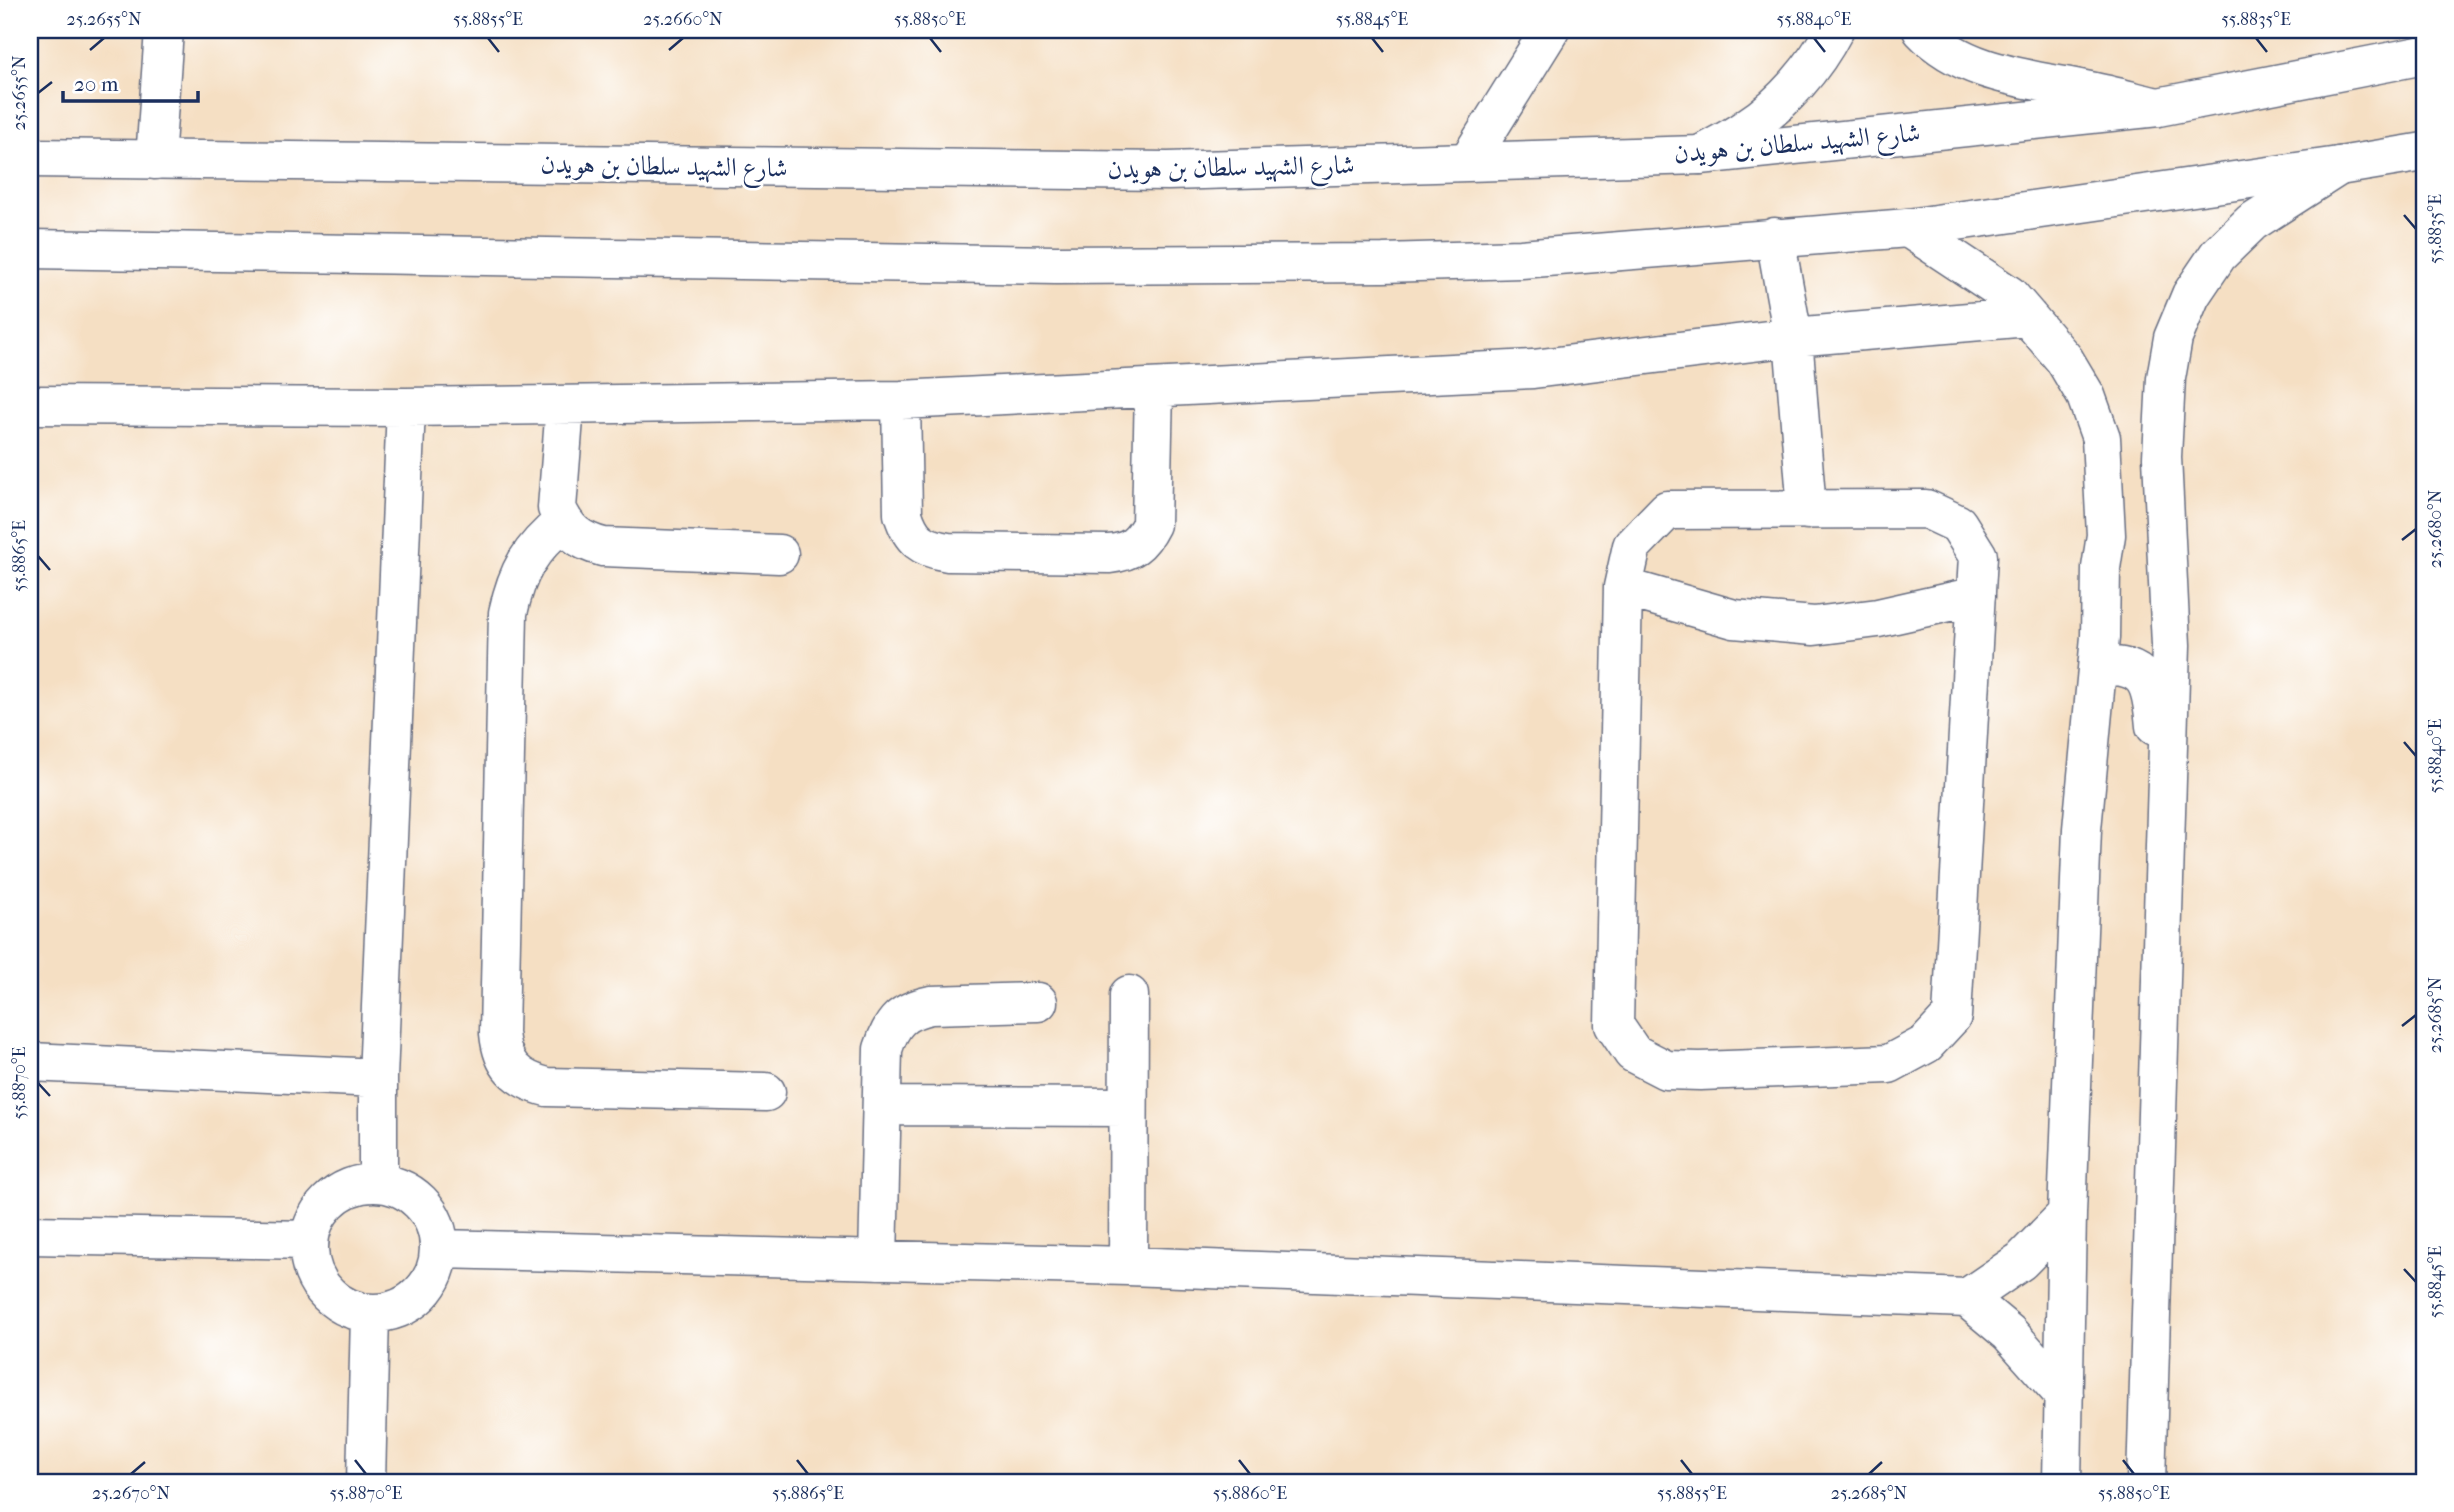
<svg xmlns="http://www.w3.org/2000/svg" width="2454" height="1512" font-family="'IM FELL French Canon',Amiri,serif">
	<rect width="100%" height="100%" fill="#fff"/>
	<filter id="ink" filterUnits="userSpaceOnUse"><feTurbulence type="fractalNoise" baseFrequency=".0143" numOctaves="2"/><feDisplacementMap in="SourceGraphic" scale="14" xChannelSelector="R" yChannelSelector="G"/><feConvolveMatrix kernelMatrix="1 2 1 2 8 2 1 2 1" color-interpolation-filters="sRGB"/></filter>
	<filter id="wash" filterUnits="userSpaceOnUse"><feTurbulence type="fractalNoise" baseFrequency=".00686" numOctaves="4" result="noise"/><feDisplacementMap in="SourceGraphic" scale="28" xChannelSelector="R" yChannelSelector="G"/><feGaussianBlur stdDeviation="1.57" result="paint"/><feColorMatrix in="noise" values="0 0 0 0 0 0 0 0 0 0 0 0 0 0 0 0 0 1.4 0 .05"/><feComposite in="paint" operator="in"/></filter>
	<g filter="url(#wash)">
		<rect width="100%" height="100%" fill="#f5dfc3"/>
	</g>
	<g filter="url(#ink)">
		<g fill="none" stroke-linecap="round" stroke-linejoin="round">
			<defs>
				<path id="minor" d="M 1922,30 C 1964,75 2033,79 2090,91 C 2111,95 2132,101 2153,106
					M 1700,155 C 1716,146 1733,138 1748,127 C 1783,104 1815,67 1834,30
					M 155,160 L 164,30
					M 1469,160 L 1550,30
					M 1908,228 L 2009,295 L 2064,359 L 2086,396 L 2101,438 L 2106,535 L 2101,568 L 2100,637 L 2082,829 L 2067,1214 L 2062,1482
					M 1775,237 L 1793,337 L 1807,510
					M 901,400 L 903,514 C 911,540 922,548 948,552 L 1109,554 C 1131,552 1141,544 1151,524 L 1154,388
					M 30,405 L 406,407 L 901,400 L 1533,369 L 1793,337 L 2028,317
					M 565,406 L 557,508 C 566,530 579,541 603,547 L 779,554
					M 1926,509 L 1958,524 L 1978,556 L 1952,1016 L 1926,1044 L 1889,1064 L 1700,1071 L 1666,1070 L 1633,1053 L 1614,1025 L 1623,587 L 1632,546 L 1667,510 Z
					M 563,522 C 530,549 517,571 508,613 L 499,1033 C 502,1065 516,1079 547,1087 L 766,1092
					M 1623,587 L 1734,619 L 1814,626 L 1878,618 L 1976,596
					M 2098,665 C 2147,665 2151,681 2155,726
					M 30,1062 L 378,1078
					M 882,1106 L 1128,1107
					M 378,1183 L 378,1078 L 406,407
					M309 1248a65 65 0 1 1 130 0a65 65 0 1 1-130 0Z
					M 30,1235 L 309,1240
					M 440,1249 L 1128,1266 L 1967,1298 L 2021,1261 L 2067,1214
					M 878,1260 L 883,1049 C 892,1021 902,1011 931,1005 L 1038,1002
					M 1128,1266 L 1129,995
					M 1967,1298 L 2009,1333 L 2064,1395
					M 366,1482 L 370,1314
					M 2146,1482 L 2171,645 L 2162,457 L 2166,378 L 2173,338 L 2191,295 L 2218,255 L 2252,222 L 2339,166"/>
				<path id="highway" d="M 30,158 L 1168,171 L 1700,155 L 2158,107 L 2424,55
					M 30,249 L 1056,265 L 1383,263 L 1521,259 L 1908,228 L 2339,166 L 2424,152"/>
			</defs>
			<use href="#minor" stroke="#676d81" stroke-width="41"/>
			<use href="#highway" stroke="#676d81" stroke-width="41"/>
			<use href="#minor" stroke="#fff" stroke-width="38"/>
			<use href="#highway" stroke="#fff" stroke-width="38"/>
		</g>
	</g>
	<path fill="none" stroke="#1b2f5e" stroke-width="2.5" d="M 488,38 L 499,52M 930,38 L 941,52M 1372,38 L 1383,52M 1814,38 L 1825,52M 2256,38 L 2267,52M 90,50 L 104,38M 669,50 L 683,38M 38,93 L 52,82M 2404,215 L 2416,229M 2402,540 L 2416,529M 38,556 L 50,570M 2404,742 L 2416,756M 2402,1026 L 2416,1015M 38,1083 L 50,1096M 2404,1269 L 2416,1282M 355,1460 L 366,1474M 797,1460 L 808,1474M 1239,1460 L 1250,1474M 1681,1460 L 1692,1474M 2123,1460 L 2134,1474M 131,1474 L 145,1462M 1869,1474 L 1882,1462"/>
	<g text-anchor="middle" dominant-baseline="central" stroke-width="5" stroke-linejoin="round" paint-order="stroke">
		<g font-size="26" fill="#1b2f5e" stroke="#fff">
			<text transform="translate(1797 143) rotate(-5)">شارع الشهيد سلطان بن هويدن</text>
			<text transform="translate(664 166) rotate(1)">شارع الشهيد سلطان بن هويدن</text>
			<text transform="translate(1231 167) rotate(-1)">شارع الشهيد سلطان بن هويدن</text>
		</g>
	</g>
	<rect width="2454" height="1512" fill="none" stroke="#fff" stroke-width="77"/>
	<path d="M63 91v10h135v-10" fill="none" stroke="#1b2f5e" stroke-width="3.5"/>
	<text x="74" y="91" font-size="21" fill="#1b2f5e" stroke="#ffffff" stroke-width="5" paint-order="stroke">20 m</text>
	<rect x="38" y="38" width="2378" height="1436" fill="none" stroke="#1b2f5e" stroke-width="2.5"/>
	<g font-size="18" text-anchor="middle" fill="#1b2f5e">
		<text x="104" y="25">25.2655°N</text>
		<text x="488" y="25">55.8855°E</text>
		<text x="683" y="25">25.2660°N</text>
		<text x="930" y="25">55.8850°E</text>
		<text x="1372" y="25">55.8845°E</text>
		<text x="1814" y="25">55.8840°E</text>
		<text x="2256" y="25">55.8835°E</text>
		<text transform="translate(19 93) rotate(-90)" y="6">25.2655°N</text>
		<text transform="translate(2435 229) rotate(-90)" y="6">55.8835°E</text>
		<text transform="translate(2435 529) rotate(-90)" y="6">25.2680°N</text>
		<text transform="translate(19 556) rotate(-90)" y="6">55.8865°E</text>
		<text transform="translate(2435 756) rotate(-90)" y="6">55.8840°E</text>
		<text transform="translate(2435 1015) rotate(-90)" y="6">25.2685°N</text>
		<text transform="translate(19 1083) rotate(-90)" y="6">55.8870°E</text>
		<text transform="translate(2435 1282) rotate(-90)" y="6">55.8845°E</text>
		<text x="131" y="1499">25.2670°N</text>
		<text x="366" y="1499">55.8870°E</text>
		<text x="808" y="1499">55.8865°E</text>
		<text x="1250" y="1499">55.8860°E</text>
		<text x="1692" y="1499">55.8855°E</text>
		<text x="1869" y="1499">25.2685°N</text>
		<text x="2134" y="1499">55.8850°E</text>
	</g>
</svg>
